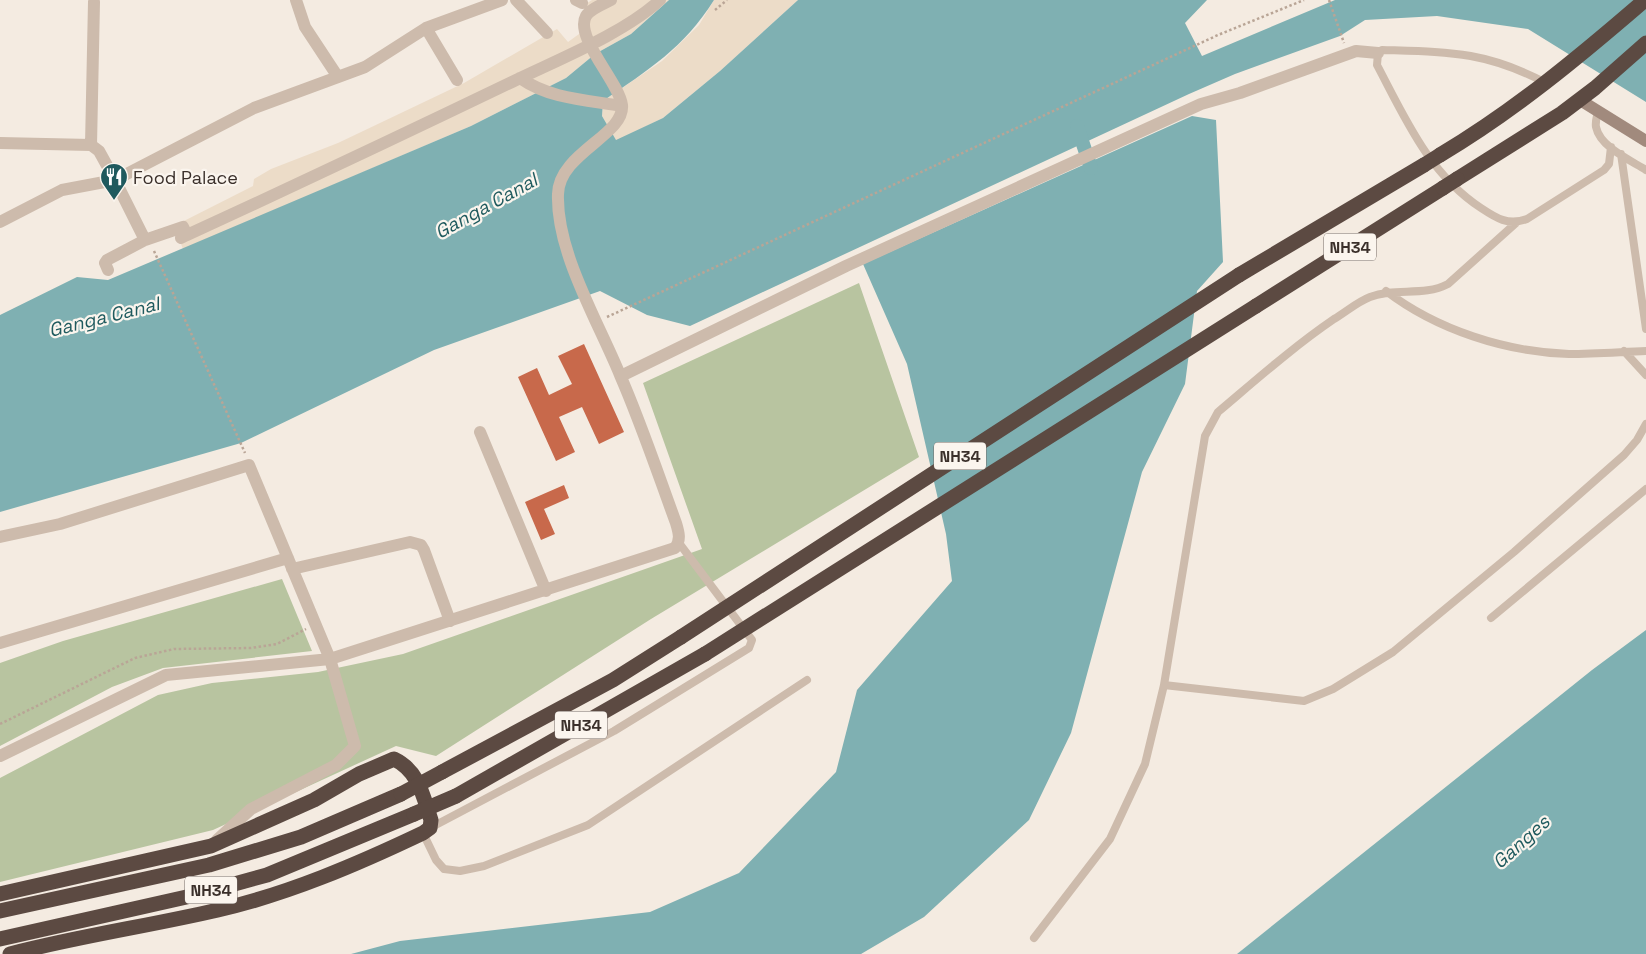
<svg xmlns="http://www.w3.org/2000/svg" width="1646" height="954" font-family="'Space Grotesk',sans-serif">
	<rect width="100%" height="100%" fill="#f4ebe1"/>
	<path fill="#b8c4a0" d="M 859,283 L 919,457 L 651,619 L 436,756 L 396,746 L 213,830 L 0,882 L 0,778 L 158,695 L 212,683 L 318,672 L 403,654 L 702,549 L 643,383 Z
		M 282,579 L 312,651 L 163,668 L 112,687 L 0,746 L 0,663 L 63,641 Z"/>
	<path fill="#ecdcc8" d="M 592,0 L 669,0 L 631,34 L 595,54 L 566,78 L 471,126 L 183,249 L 174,226 L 253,186 L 254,179 L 271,169 L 338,143 L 464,83 L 557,29 L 568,42 L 586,29 L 584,5 Z
		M 714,0 L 798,0 L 720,71 L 663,118 L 616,141 L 602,116 L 603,101 L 662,61 L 699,25 Z"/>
	<path fill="#7fb0b2" d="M 669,0 L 714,0 C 684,48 648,70 603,101 L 602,116 L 616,140 L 663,118 L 720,71 L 798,0 L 1207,0 L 1185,23 L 1202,56 L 1335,0 L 1646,0 L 1646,102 L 1528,29 L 1437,16 L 1365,20 L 1340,36 L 1235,74 L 1189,94 L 690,326 L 647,315 L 600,291 L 434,350 L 241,443 L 0,512 L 0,315 L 77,277 L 108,280 L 471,126 L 566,78 L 595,54 L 631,34 Z
		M 1192,116 L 1216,120 L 1223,262 L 1197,291 L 1185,384 L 1142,472 L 1071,733 L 1029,820 L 924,917 L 861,954 L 351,954 L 400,941 L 650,912 L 739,873 L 836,772 L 857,690 L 952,581 L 946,534 L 907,364 L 863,264 Z
		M 1646,630 L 1646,954 L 1237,954 L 1592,670 Z"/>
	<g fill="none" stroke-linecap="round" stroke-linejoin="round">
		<path stroke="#7fb0b2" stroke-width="14" d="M 1077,126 L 1091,168"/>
	</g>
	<path fill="#c8694b" d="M 584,344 L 624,432 L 599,444 L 582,407 L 559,417 L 575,452 L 556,461 L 518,377 L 537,368 L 549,395 L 572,384 L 558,356 Z
		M 564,485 L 569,498 L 544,509 L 555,534 L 541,540 L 525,502 Z"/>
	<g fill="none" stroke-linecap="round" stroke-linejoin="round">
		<path stroke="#b9a596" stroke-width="2.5" stroke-dasharray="2.5 2.5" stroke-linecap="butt" d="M 1329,0 L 1344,43
			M 715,10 L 727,0
			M 154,251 L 245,453
			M 607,317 L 1218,35 L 1304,0
			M 0,724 L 135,658 L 174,649 L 251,648 L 277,644 L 306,629"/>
		<path stroke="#cdbbac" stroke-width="8" d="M 1546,83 C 1485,51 1448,52 1382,50 L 1378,53 L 1377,65 C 1405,118 1429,174 1481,208 C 1496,218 1508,226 1527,219 L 1604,170 L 1609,164 L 1611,147
			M 1598,111 C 1597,116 1595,122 1596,127 C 1600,147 1630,160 1646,170
			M 1621,154 L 1646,329
			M 1386,291 C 1437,330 1506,352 1569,354 C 1595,354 1620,352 1646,351
			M 1624,351 L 1646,375
			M 1491,618 L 1646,489
			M 1164,685 L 1304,701 L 1333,689 L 1393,652 L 1514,552 L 1624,455 L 1637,440 L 1646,424
			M 430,828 L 614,731 L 749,648 L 752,640 L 679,543
			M 423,833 L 436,860 L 444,869 L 460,871 L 484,866 L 588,825 L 807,680
			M 1034,938 L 1110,839 L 1145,764 L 1164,685 L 1205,436 L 1218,412 C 1256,380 1293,347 1334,319 C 1346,312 1357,302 1370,297 C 1396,287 1423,297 1448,284 L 1516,223"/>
		<path stroke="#cdbbac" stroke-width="12" d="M 296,0 L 305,27 L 338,77
			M 516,0 L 547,33
			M 576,0 L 582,3
			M 426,28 L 457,80
			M 520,78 C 550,99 586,100 622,106
			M 0,143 L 91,145 L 99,151 L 115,180 L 254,108 L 365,67 L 426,28 L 502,0
			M 91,145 L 94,2
			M 0,222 L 62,190 L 115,180 L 145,240 L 183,227 L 187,235 L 181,238
			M 187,235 C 296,185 404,134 512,82 C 557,60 625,33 660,0
			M 108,270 L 105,263 L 107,260 L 145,240
			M 621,376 L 846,266 L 1201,104 L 1240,93 L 1356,51 L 1378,53
			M 480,432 L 546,591
			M 0,537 L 60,524 L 249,465 L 330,659 L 355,746 L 336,765 L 251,809 L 217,840
			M 292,569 L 410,542 L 421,545 L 424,550 L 450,621
			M 0,643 L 288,558
			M 0,756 L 166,675 L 330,659 L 675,548 C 681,540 679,533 676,523 C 658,474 641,423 620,375 C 598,321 556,252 558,194 C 559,153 625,135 622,105 C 619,82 574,37 586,16 C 590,9 603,4 611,0"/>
		<path stroke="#a18a7d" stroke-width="12" d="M 1580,100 L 1646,141"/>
		<path stroke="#5c4a42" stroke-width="15" d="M 1440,155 C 1514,111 1579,57 1645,0
			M 1457,179 L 1562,113 L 1595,88 L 1646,43
			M 1239,275 L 1424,165
			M 1256,306 L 1443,188
			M 442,772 L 613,680 L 681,637
			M 456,796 L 705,654
			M 0,894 L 211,846 L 314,800 L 359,774 L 394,759 C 419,771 423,796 431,820 L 430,828 L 423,833 C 358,864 288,894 218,910 C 149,926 79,936 10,954
			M 0,911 L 209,865 L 301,837 L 401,794
			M 0,939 L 191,896 L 267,875 L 414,814"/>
		<path stroke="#5c4a42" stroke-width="15" d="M 1424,165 L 1440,155
			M 1443,188 L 1457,179
			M 681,637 L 1239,275
			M 705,654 L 1256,306
			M 401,794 L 442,772
			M 414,814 L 456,796"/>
	</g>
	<defs>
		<symbol id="restaurant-pin" viewBox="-11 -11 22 30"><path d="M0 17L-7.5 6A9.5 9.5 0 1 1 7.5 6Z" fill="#1f5a5e" stroke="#fbf5ee"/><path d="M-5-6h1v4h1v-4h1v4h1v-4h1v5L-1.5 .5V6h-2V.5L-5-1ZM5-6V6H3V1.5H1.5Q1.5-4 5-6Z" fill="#fff"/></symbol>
	</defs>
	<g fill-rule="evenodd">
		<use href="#restaurant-pin" x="98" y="161" width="32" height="43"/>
	</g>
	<g text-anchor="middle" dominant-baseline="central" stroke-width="4.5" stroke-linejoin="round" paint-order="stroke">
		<g fill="#fbf5ee" stroke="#756b66" stroke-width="1">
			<rect x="1324" y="233.5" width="52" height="27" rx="4"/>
			<rect x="934" y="442.5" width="52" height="27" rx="4"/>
			<rect x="555" y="711.5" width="52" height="27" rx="4"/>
			<rect x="185" y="876.5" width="52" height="27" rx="4"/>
		</g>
		<g font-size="16" font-weight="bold" fill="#3b302b">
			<text x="1350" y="247">NH34</text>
			<text x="960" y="456">NH34</text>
			<text x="581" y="725">NH34</text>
			<text x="211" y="890">NH34</text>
		</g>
		<g font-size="18" fill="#3b302b" stroke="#fbf5ee" text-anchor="start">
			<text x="133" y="177">Food Palace</text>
		</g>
		<g font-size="19" font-style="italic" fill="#1f5a5e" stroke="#fbf5ee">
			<text transform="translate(486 206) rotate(-29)">Ganga Canal</text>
			<text transform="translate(104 317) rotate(-14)">Ganga Canal</text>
			<text transform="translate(1521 842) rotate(-42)">Ganges</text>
		</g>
	</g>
</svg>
